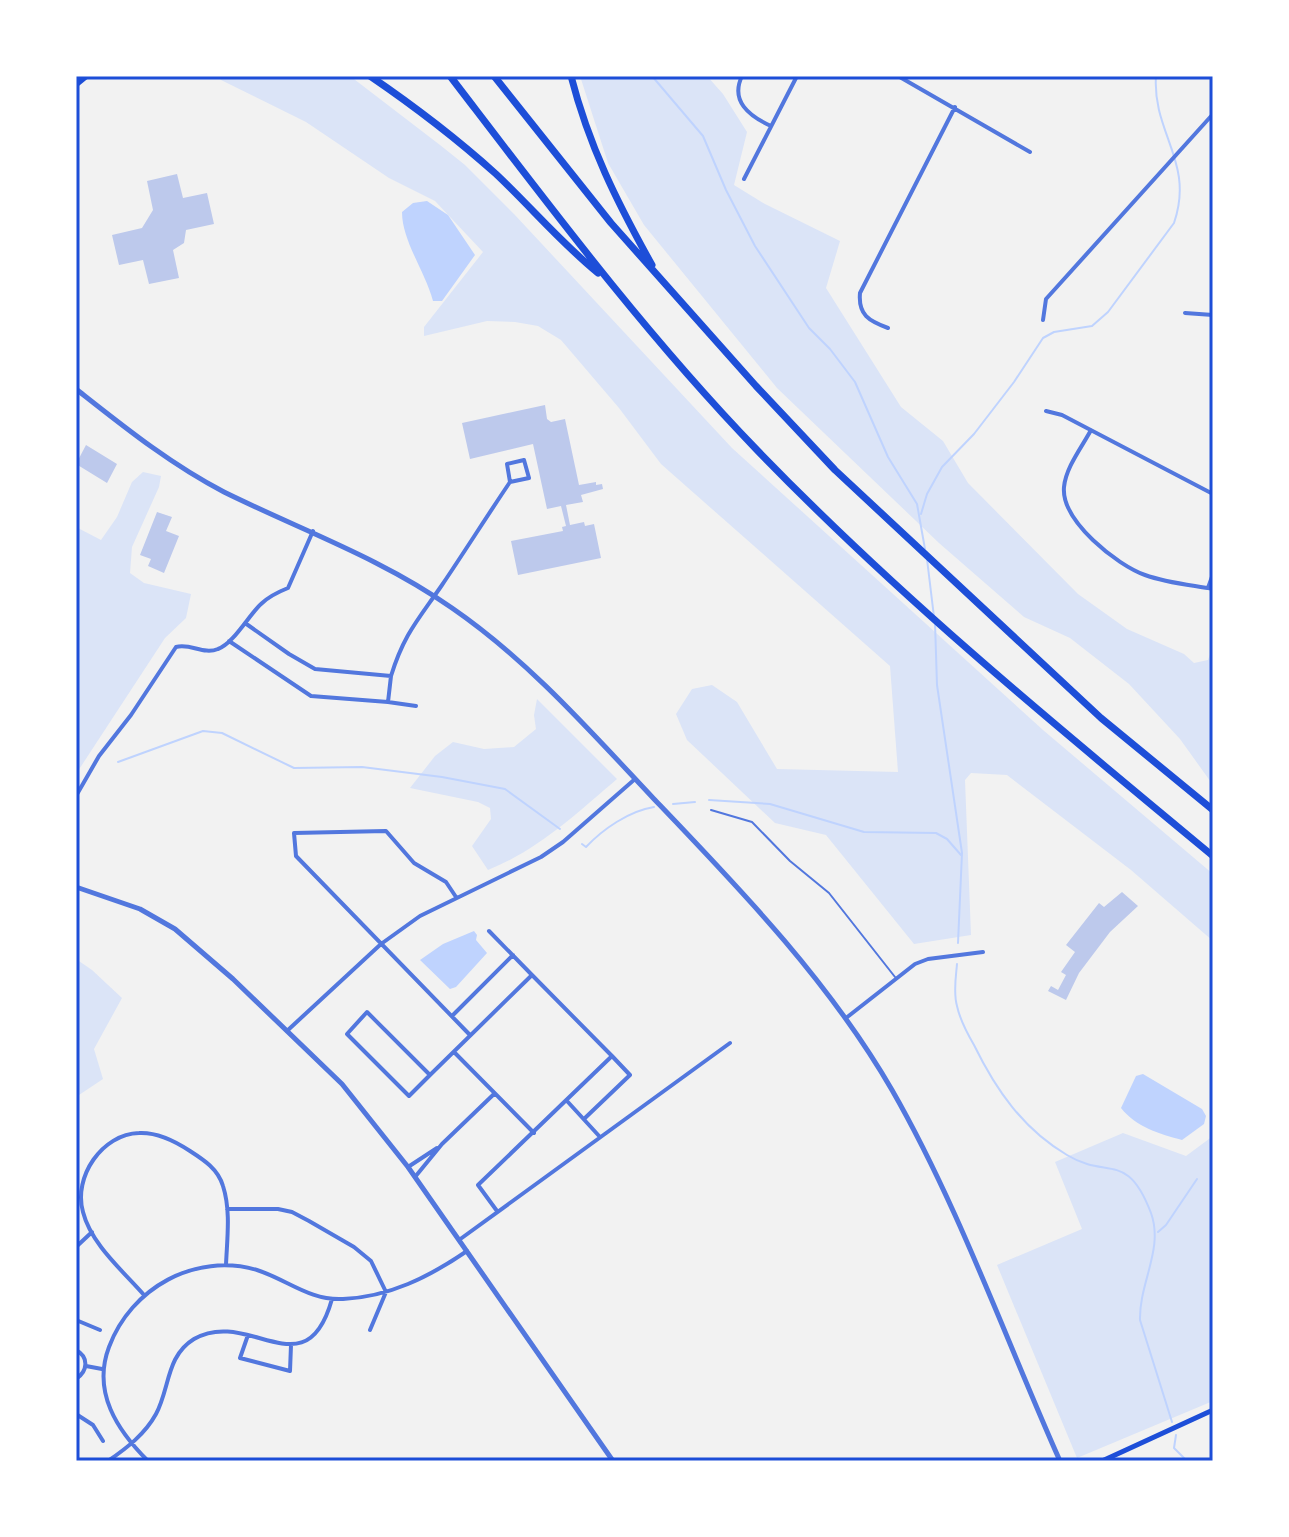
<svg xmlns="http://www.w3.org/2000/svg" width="1289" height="1537" font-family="Cabin,sans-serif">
	<rect width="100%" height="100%" fill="#f2f2f2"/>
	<path fill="#dbe4f7" d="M 219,76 L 350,76 L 440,145 L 465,165 L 514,214 L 732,448 L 1043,730 L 1213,874 L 1213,941 L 1131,870 L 1007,775 L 971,773 L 965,780 L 971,935 L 914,944 L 826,835 L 775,823 L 687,740 L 676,714 L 692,689 L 712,685 L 737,702 L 777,769 L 898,772 L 890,666 L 661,464 L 619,408 L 561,340 L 538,326 L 515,322 L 487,321 L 424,336 L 424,327 L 483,252 L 435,201 L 389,178 L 306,122 L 221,80 Z
		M 580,76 L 707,76 L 723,94 L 747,132 L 734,185 L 765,204 L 840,241 L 826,288 L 901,407 L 943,441 L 968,483 L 1078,594 L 1127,629 L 1184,654 L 1194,663 L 1208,660 L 1213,646 L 1213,785 L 1180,739 L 1129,684 L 1070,638 L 1024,617 L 939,543 L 777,388 L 644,225 L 608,163 Z
		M 143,472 L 161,476 L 159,487 L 132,547 L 130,573 L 144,583 L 191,594 L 186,618 L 165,638 L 76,774 L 76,527 L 101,540 L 117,517 L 132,482 Z
		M 537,699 L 617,779 C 576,814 538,850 488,870 L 472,846 L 491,819 L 490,808 L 478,802 L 410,788 L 435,756 L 453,742 L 484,749 L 514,747 L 536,729 L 534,715 Z
		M 76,959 L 92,970 L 122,998 L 94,1049 L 103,1079 L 76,1097 Z
		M 1123,1133 L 1186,1156 L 1213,1136 L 1213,1401 L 1077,1458 L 997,1265 L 1082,1229 L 1055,1162 Z"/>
	<path fill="#bfd3fe" d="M 427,201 L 448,215 L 475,255 L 442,301 L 433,301 C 425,271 402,241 402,212 L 413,203 Z
		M 474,931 L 477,935 L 476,940 L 487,953 L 456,987 L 450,989 L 420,960 L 443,944 Z
		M 1143,1074 L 1202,1109 L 1206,1116 L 1204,1124 L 1182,1140 C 1160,1134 1136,1127 1121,1108 L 1136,1076 Z"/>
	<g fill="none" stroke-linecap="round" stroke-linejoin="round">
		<path stroke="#bfd3fe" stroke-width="2" d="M 652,76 L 703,136 L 726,190 L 755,246 L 809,328 L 830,349 L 855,382 L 888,457 L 917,504 L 925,549
			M 921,514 L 927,494 L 942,467 L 974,434 L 1014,382 L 1043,338 L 1054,332 L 1092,326 L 1108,312 L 1174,223 C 1195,162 1152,133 1156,76
			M 927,559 L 934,617
			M 935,623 L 937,685 L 962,853 L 958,943
			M 118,762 L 203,731 L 222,733 L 294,768 L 362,767 L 442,777 L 505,789 L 560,829
			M 709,800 L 770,804 L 864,832 L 936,833 L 947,839 L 961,855
			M 673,804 L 695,802
			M 582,844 L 586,847 C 603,829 629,811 654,807
			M 957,964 C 956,977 953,992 957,1006 C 960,1020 967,1033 974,1045 C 996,1090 1023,1129 1067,1155 C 1108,1180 1127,1150 1151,1213 C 1164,1249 1139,1283 1140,1320 L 1172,1422
			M 1158,1232 L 1166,1225 L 1197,1179
			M 1176,1435 L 1174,1448 L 1187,1461"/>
	</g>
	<path fill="#bdc9ec" d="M 177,174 L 183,198 L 207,193 L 214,224 L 186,230 L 184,243 L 173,250 L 179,278 L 149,284 L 143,260 L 119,265 L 112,235 L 142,228 L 153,210 L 147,181 Z
		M 545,405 L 547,419 L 551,422 L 565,419 L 579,485 L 596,482 L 596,485 L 602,484 L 603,489 L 581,495 L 583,502 L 566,505 L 570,525 L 584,522 L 585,526 L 594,524 L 601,558 L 518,575 L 511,541 L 563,531 L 562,527 L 566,526 L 561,506 L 547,509 L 533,444 L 470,459 L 462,423 Z
		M 86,445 L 117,464 L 107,483 L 76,464 Z
		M 157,512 L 172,517 L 166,531 L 179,536 L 164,573 L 148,566 L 151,559 L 140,555 Z
		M 1122,892 L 1138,906 L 1110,932 L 1079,973 L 1066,1000 L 1048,991 L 1051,986 L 1058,990 L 1066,975 L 1061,972 L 1075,952 L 1066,945 L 1099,903 L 1104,907 Z"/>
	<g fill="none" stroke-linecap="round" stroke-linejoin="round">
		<path stroke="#5277de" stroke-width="2" d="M 711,810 L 752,822 L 790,861 L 829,893 L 895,977"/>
		<path stroke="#5277de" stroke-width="4" d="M 742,76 C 730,101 749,116 771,126
			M 898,76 L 1030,152
			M 744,179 L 797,76
			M 1185,313 L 1213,315
			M 1043,320 L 1046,299 L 1213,114
			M 888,328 C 869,321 858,315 860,293 L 955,107
			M 1046,411 L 1062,415 L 1213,494
			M 1091,430 C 1082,447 1066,467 1064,487 C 1061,521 1117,565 1145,575 C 1167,583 1191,585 1213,589
			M 1208,588 L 1213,574
			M 245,623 L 289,654 L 315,669 L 391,676 C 404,634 418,620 442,585 C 465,551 487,516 510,482 L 529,478 L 524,460 L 507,464 L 510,482
			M 229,641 L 311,696 L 388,702 L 391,676
			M 388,702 L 416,706
			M 76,796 L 99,756 L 131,715 L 176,647 C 191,643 203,655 218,649 C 233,644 249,615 261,604 C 269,596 278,592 288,588 L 313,531
			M 456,897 L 446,882 L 414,863 L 386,831 L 294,833 L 296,856 L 469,1034
			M 489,931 L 532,975
			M 452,1016 L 513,955
			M 846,1018 L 915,964 L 928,959 L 983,952
			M 288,1030 L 381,944 L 420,916 L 541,857 L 563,842 L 635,779
			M 454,1052 L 534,1133
			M 430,1075 L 409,1096 L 347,1034 L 367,1012 L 430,1075 L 532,975 L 612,1056 L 478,1185 L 497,1211
			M 567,1101 L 600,1137
			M 585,1118 L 630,1075 L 612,1056
			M 408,1167 L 437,1148
			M 415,1177 L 442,1144 L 494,1094
			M 227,1209 L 278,1209 L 292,1212 L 309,1221 L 354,1247 L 371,1261 L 386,1292 L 370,1330
			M 459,1240 L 730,1043
			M 76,1247 L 92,1232
			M 144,1295 C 123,1271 91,1244 83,1212 C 73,1177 102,1134 139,1133 C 158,1132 175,1141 190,1151 C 204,1160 218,1169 223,1186 C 231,1211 227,1239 226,1265
			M 76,1320 L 100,1330
			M 248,1335 L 240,1358 L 290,1371 L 291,1345
			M 76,1350 C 89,1357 88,1371 76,1379
			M 86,1366 L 102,1369
			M 76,1414 L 93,1425 L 103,1441
			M 108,1461 C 127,1448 145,1434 156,1414 C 170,1388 166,1356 194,1339 C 249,1307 306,1392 332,1299
			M 148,1461 C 117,1430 92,1392 109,1347 C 131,1288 195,1252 257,1270 C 286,1279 310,1301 343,1299 C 389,1297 429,1277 467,1251"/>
		<path stroke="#5277de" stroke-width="5" d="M 76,389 C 123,426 170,464 224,492 C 301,530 381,558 452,608 C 529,661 591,732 654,799 C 741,890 829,981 892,1090 C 958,1205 1006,1340 1060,1461
			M 76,887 L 140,909 L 175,929 L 233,979 L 342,1084 L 408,1167 L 613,1461"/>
		<path stroke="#1d4ed8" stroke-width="5" d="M 76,85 L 87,76
			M 1102,1461 L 1213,1410"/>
		<path stroke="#1d4ed8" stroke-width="7" d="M 370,76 C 414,106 456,138 496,174 C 530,206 561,243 598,273
			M 450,76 C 548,204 645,334 757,450 C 899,597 1056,726 1213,856
			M 494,76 L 611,223 L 756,386 L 835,470 L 1101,718 L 1213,810
			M 571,76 C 589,146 617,202 652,265"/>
	</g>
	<rect width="1289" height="1537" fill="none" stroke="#ffffff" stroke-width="156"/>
	<rect x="78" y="78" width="1133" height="1381" fill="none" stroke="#1d4ed8" stroke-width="3"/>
</svg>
